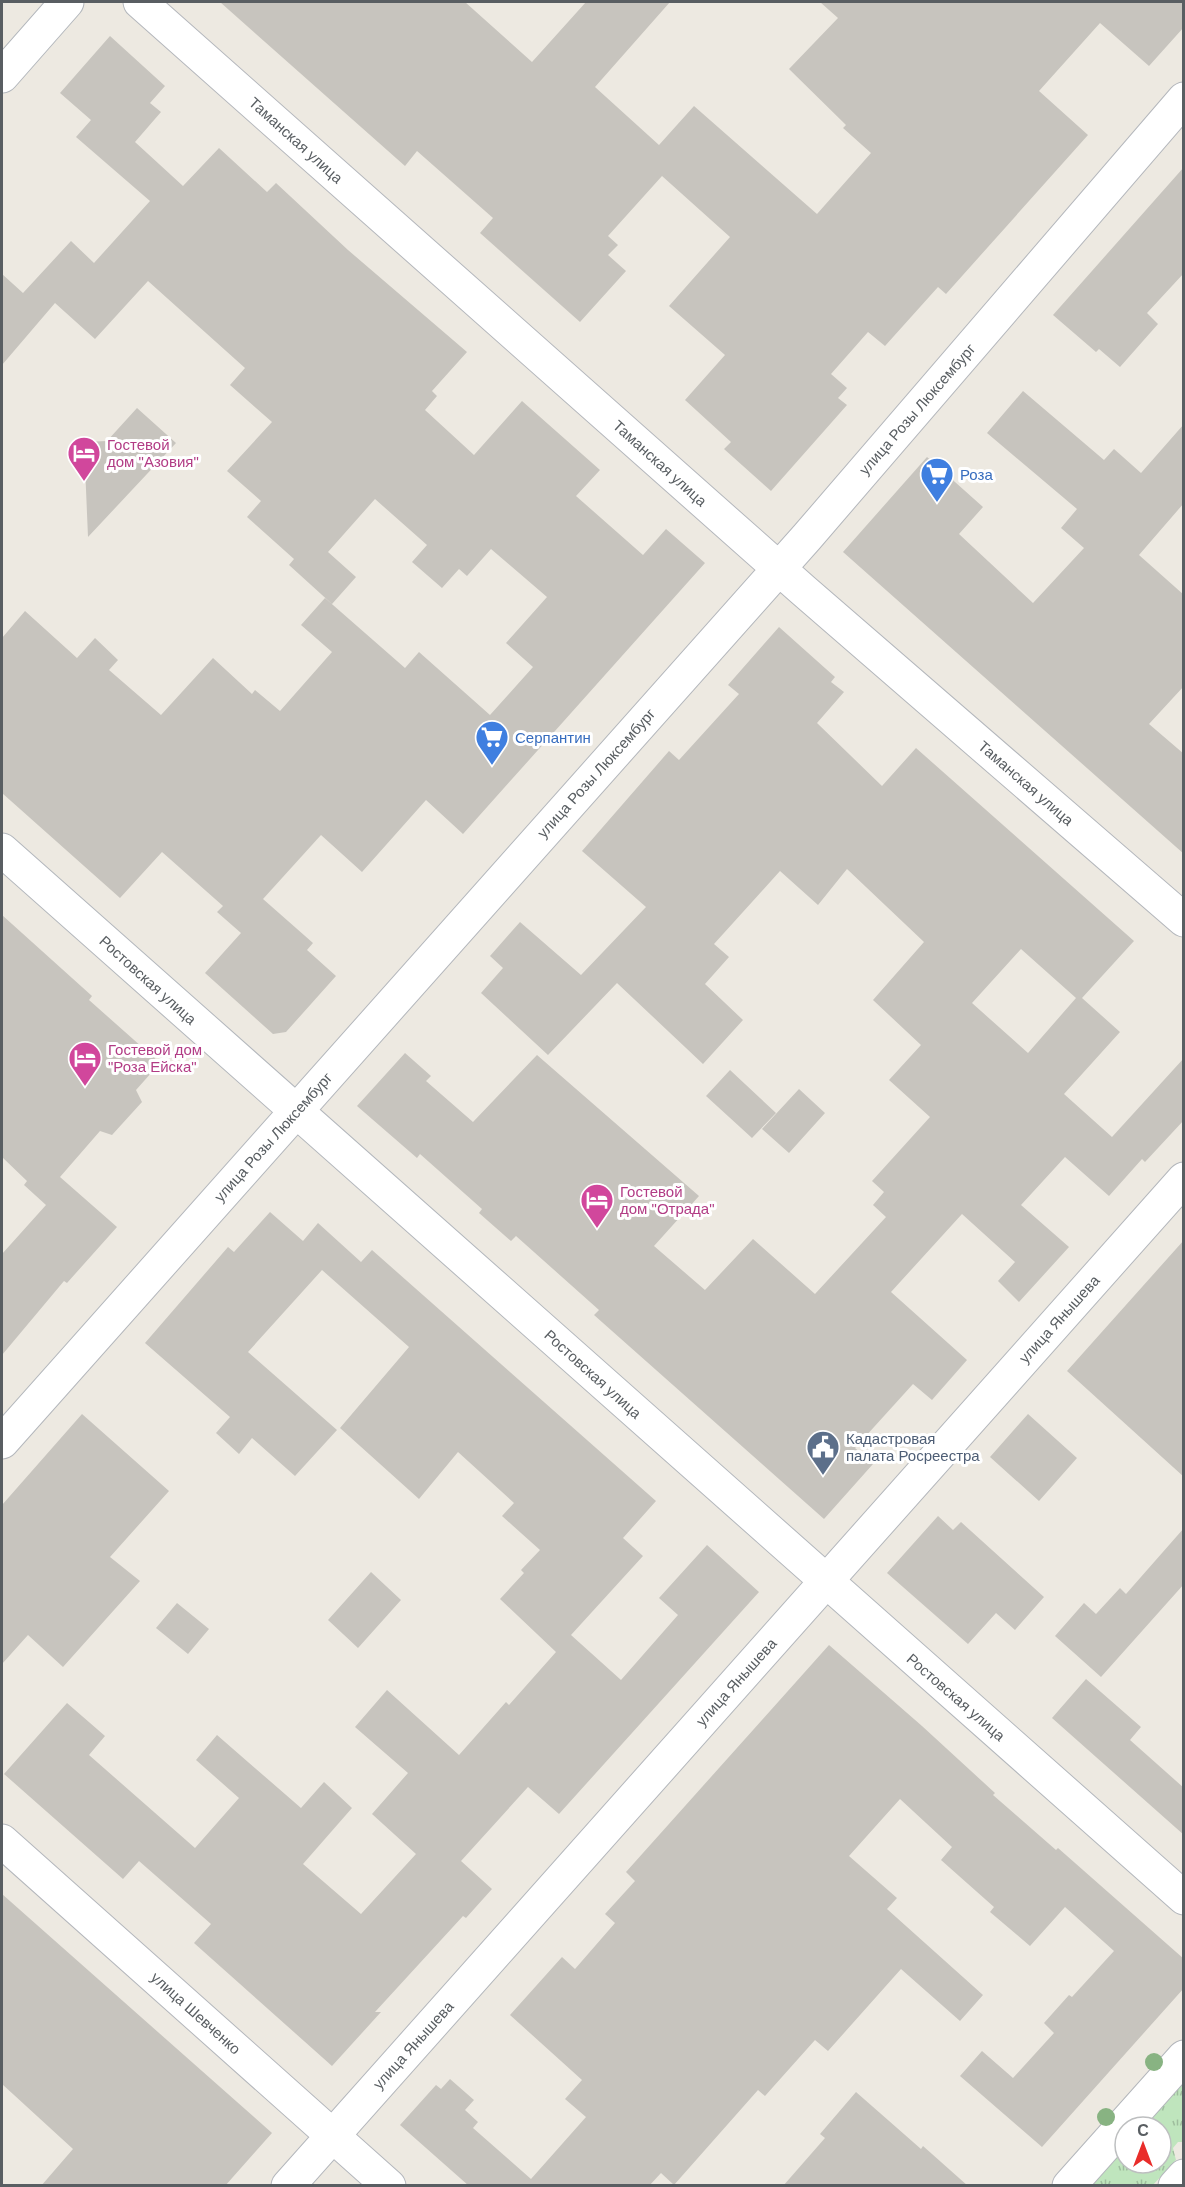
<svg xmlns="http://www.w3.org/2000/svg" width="1185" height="2187" font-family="Arial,sans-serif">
	<defs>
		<pattern id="grass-tufts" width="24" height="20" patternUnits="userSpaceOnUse" patternTransform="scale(1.5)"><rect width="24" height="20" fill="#bfe5bd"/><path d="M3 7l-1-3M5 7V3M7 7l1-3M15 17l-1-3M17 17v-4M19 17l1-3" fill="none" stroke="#9ebd9d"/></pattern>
	</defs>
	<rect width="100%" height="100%" fill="#ede9e1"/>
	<path fill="url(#grass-tufts)" d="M 1183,2078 L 1183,2142 L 1178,2142 L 1173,2148 L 1176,2160 L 1153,2185 L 1087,2186 L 1125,2143 L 1125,2163 L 1161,2163 L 1161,2127 L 1139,2127 Z"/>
	<path fill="#c7c4be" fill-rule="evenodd" d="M 220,2 L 465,2 L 532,62 L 586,2 L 670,2 L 595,87 L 659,145 L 694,106 L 817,214 L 871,153 L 843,128 L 846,125 L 789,69 L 838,18 L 820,2 L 1184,2 L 1184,27 L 1149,66 L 1100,23 L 1039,91 L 1088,135 L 946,294 L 938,287 L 885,346 L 868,332 L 831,374 L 847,388 L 838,398 L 847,405 L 771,491 L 724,449 L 731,442 L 685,400 L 725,355 L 669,306 L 730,237 L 662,176 L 608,236 L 618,245 L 608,255 L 626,271 L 580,322 L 480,233 L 493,218 L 417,151 L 405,166 Z
		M 110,36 L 165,86 L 150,103 L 161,112 L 135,142 L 183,186 L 219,148 L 267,192 L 276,183 L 348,250 L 467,352 L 432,391 L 437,396 L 425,410 L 474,455 L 522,401 L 600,470 L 576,496 L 643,555 L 666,529 L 705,563 L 463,834 L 426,800 L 362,872 L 321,835 L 263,899 L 313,943 L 307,950 L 336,976 L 286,1032 L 273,1034 L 205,973 L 241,933 L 217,912 L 223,906 L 162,852 L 120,898 L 2,793 L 2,638 L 25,611 L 77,658 L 95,638 L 118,660 L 109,670 L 161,715 L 213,658 L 252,694 L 255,690 L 280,711 L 332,652 L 301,625 L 325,598 L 405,668 L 419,652 L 490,715 L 533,667 L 506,643 L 547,597 L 491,549 L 467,576 L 459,569 L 442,588 L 412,562 L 427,545 L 375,499 L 328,552 L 356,577 L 332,604 L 289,565 L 294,559 L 247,517 L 261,501 L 227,471 L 272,422 L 230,385 L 245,368 L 148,281 L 95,339 L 55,303 L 2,365 L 2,274 L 23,293 L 71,241 L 94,263 L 150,201 L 76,137 L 91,120 L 60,93 Z
		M 1184,167 L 1184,273 L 1147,313 L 1158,324 L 1120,367 L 1099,349 L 1096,352 L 1053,315 Z
		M 1023,391 L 1104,460 L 1114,449 L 1141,473 L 1184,424 L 1184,503 L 1139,555 L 1184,595 L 1184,686 L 1149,724 L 1184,754 L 1184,854 L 843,552 L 927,457 L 983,507 L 959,534 L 1033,603 L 1084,548 L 1061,528 L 1077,509 L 987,433 Z
		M 137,408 L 176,443 L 88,537 L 84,442 L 107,441 Z
		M 779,627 L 835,677 L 831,682 L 844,692 L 817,723 L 882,786 L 916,748 L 1134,941 L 1082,998 L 1120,1032 L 1064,1094 L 1112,1137 L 1184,1058 L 1184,1120 L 1145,1162 L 1142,1159 L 1109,1196 L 1065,1157 L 1021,1205 L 1069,1247 L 1019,1302 L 998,1281 L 1015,1262 L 962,1214 L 891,1292 L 967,1360 L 932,1400 L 913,1384 L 855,1448 L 873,1464 L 824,1519 L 594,1315 L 599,1310 L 516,1236 L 511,1241 L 479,1213 L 482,1209 L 420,1154 L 417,1158 L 357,1106 L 405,1053 L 431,1076 L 426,1081 L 473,1122 L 537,1055 L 699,1196 L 654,1246 L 705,1290 L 753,1239 L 815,1294 L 886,1217 L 873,1205 L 884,1192 L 872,1181 L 930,1117 L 889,1080 L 921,1045 L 873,1000 L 924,942 L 847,869 L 818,905 L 780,871 L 714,944 L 729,957 L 705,984 L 743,1020 L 703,1064 L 617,983 L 548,1055 L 481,993 L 503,968 L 490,956 L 520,922 L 581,975 L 646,907 L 582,851 L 669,751 L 679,760 L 739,694 L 728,685 ZM 1021,949 L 1076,998 L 1028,1053 L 972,1003 Z
		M 2,915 L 92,996 L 89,1000 L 160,1063 L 136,1090 L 142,1102 L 112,1135 L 100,1131 L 60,1177 L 117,1227 L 67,1283 L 64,1281 L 2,1355 L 2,1254 L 46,1205 L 24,1185 L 27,1181 L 2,1157 Z
		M 730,1070 L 776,1113 L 752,1138 L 706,1096 Z
		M 799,1089 L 825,1113 L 789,1153 L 762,1129 Z
		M 270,1212 L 303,1241 L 318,1223 L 361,1262 L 372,1250 L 656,1501 L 623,1538 L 643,1556 L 571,1635 L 621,1680 L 678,1615 L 659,1598 L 707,1545 L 759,1592 L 559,1814 L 528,1787 L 461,1861 L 492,1889 L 466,1918 L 463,1916 L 375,2012 L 381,2012 L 332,2066 L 194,1943 L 211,1924 L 139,1861 L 123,1879 L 4,1774 L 67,1703 L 105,1736 L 89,1755 L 195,1848 L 239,1798 L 196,1760 L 217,1735 L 301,1808 L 324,1782 L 352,1808 L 303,1864 L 361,1914 L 416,1854 L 372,1814 L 408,1773 L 355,1727 L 387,1690 L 459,1755 L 506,1702 L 509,1705 L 556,1652 L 500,1599 L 524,1573 L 521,1570 L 540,1550 L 502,1516 L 514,1503 L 458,1452 L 419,1499 L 340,1428 L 409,1347 L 322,1270 L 248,1352 L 337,1430 L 295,1476 L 252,1438 L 239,1454 L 216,1433 L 230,1417 L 145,1343 L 228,1247 L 234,1252 Z
		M 1184,1240 L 1184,1477 L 1067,1371 Z
		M 82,1414 L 169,1491 L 110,1557 L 140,1581 L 63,1667 L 28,1635 L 2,1664 L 2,1505 Z
		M 1028,1414 L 1077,1458 L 1039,1501 L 990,1457 Z
		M 938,1516 L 953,1530 L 961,1522 L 1044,1597 L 1015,1630 L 996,1613 L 968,1644 L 887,1573 Z
		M 1184,1528 L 1184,1584 L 1101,1677 L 1055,1636 L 1084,1603 L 1096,1614 L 1120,1588 L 1126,1594 Z
		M 371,1572 L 401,1600 L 358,1648 L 328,1620 Z
		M 177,1603 L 209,1629 L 188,1654 L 156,1628 Z
		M 829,1645 L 922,1726 L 995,1793 L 993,1795 L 1056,1850 L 1058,1848 L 1184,1959 L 1184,1988 L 1042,2147 L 960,2076 L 982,2051 L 1013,2078 L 1054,2033 L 1044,2023 L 1069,1995 L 1072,1997 L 1114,1951 L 1065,1907 L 1030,1946 L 990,1912 L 994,1907 L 941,1860 L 952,1847 L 900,1799 L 849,1856 L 897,1898 L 887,1909 L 983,1995 L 960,2021 L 901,1969 L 828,2051 L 815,2040 L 765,2096 L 758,2090 L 674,2185 L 661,2173 L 649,2186 L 469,2186 L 400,2125 L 436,2085 L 441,2089 L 450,2079 L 474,2100 L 465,2110 L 478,2122 L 473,2128 L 531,2179 L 586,2117 L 565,2099 L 582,2080 L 510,2015 L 562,1957 L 575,1969 L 615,1923 L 605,1914 L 635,1881 L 626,1872 Z
		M 1086,1679 L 1141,1727 L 1130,1740 L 1184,1788 L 1184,1835 L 1052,1718 Z
		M 2,1894 L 272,2133 L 225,2186 L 41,2186 L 73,2149 L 2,2084 Z
		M 856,2092 L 921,2149 L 923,2146 L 968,2186 L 783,2186 L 825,2138 L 820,2134 Z"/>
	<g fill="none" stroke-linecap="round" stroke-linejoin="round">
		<defs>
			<path id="street" d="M 140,2 L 803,590 L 1184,920
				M 2,1442 L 807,537 L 1184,99
				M 2,1841 L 389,2186
				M 288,2186 L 1184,1179
				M 1069,2186 L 1184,2057
				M 1175,2186 L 1184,2176"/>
			<path id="secondary" d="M 2,76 L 67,2
				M 2,850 L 1184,1898"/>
		</defs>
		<use href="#street" stroke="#b4b7bc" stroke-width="35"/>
		<use href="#secondary" stroke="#b3b7bc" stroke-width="35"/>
		<use href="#street" stroke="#fff" stroke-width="33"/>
		<use href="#secondary" stroke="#fff" stroke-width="33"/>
	</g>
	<g fill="#88b382">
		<circle cx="1154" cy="2062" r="9"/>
		<circle cx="1106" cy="2117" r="9"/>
	</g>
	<defs>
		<symbol id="hotel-pin" viewBox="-11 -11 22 30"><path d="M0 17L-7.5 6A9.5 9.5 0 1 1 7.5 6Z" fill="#d1479c" stroke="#fff"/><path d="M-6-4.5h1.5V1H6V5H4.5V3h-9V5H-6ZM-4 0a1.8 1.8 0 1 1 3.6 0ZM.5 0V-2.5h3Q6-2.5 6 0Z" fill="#fff"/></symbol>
		<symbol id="supermarket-pin" viewBox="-11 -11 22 30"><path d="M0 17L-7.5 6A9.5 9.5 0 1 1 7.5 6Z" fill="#3f7fe0" stroke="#fff"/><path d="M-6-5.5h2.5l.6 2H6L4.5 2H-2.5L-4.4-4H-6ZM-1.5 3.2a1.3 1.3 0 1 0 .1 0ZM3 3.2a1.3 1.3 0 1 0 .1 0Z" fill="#fff"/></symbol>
		<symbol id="civic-pin" viewBox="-11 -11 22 30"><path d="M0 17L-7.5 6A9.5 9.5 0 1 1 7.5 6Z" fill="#5c6f8a" stroke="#fff"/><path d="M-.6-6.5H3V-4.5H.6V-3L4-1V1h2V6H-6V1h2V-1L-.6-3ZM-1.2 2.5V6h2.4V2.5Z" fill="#fff"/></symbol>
	</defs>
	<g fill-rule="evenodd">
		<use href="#hotel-pin" x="65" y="434" width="38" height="52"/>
		<use href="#supermarket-pin" x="918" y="455" width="38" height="52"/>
		<use href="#supermarket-pin" x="473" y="718" width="38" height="52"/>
		<use href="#hotel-pin" x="66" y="1039" width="38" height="52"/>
		<use href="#hotel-pin" x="578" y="1181" width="38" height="52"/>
		<use href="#civic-pin" x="804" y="1428" width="38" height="52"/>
	</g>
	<g text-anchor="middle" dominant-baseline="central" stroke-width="6" stroke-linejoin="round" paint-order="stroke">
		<g font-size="15" fill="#595e62" stroke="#fff">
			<text transform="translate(296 140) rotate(42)">Таманская улица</text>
			<text transform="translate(917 409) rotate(-49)">улица Розы Люксембург</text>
			<text transform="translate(660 463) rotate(42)">Таманская улица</text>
			<text transform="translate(596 773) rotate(-48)">улица Розы Люксембург</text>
			<text transform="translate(1026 783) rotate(41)">Таманская улица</text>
			<text transform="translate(148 980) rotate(42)">Ростовская улица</text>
			<text transform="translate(273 1137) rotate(-48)">улица Розы Люксембург</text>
			<text transform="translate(1059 1319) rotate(-48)">улица Янышева</text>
			<text transform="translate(593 1374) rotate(42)">Ростовская улица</text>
			<text transform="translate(736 1682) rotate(-48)">улица Янышева</text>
			<text transform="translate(956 1697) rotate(41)">Ростовская улица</text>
			<text transform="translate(196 2013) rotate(42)">улица Шевченко</text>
			<text transform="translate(413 2045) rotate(-48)">улица Янышева</text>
		</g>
		<g font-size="15" fill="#b23c85" stroke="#fff" text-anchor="start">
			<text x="107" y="444">Гостевой<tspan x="107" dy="17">дом "Азовия"</tspan></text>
			<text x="108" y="1049">Гостевой дом<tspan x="108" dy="17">"Роза Ейска"</tspan></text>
			<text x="620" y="1191">Гостевой<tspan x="620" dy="17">дом "Отрада"</tspan></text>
		</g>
		<g font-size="15" fill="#366cbe" stroke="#fff" text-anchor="start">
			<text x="960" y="474">Роза</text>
			<text x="515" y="737">Серпантин</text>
		</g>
		<g font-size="15" fill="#4e5e75" stroke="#fff" text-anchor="start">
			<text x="846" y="1438">Кадастровая<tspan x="846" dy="17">палата Росреестра</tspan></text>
		</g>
	</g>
	<rect width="1185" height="2187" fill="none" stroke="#595e62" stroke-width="6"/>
	<g transform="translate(1143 2145)"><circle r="28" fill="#ffffff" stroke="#bdbfc0" stroke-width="1.5"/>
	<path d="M0-4.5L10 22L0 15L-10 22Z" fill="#e92d2a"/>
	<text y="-9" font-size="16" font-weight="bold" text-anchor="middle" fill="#595e62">С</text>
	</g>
</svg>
